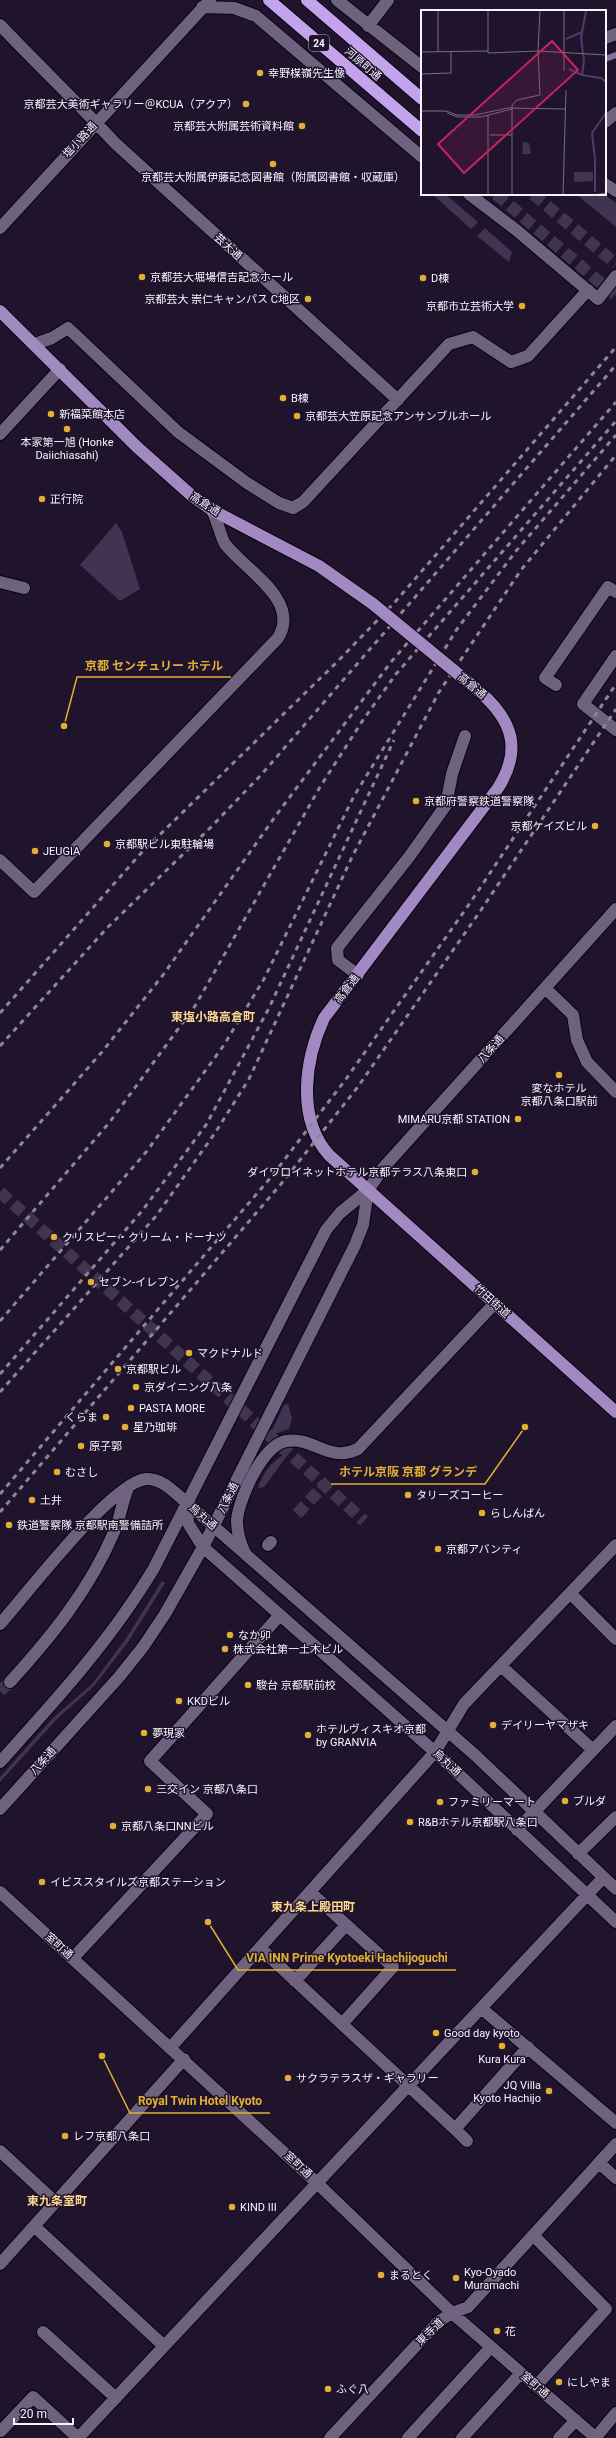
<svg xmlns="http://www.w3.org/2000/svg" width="616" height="2438" font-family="Roboto,'Noto Sans JP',sans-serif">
	<rect width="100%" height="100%" fill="#20142d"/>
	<path fill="#413352" d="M 432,194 L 445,194 L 478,222 L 471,229 Z
		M 576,194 L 603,194 L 616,203 L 616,227 Z
		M 485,228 L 512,252 L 509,262 L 477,236 Z
		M 116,523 L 122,532 L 140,589 L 120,601 L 80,565 Z
		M 288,1404 L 292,1418 L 289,1429 L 269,1436 L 284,1405 Z
		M 286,1454 L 284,1460 L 264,1487 L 258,1488 C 262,1474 272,1460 286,1454 Z
		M 162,1581 L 165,1583 L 128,1642 L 94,1686 L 56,1720 L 0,1782 L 0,1777 L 53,1718 L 92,1684 L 125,1640 Z"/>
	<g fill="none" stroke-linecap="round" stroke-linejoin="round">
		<path stroke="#837198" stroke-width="6" d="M 605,59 L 616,55"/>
		<path stroke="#40354c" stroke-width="12" stroke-dasharray="12 6" stroke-linecap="butt" d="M 0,1192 L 364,1521
			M 297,1514 L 325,1484
			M 0,1691 L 10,1682"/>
		<path stroke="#40354c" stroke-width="12" stroke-dasharray="12 6" stroke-linecap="butt" d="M 496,194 L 616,296
			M 533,194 L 616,264"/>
		<defs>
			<path id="minor" d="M 337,0 L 422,67
				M 202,7 L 234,8 L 256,16 L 422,157
				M 0,25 C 38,65 78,103 115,143 L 398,400
				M 368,26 L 388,0
				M 605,38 L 616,34
				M 605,122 L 616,113
				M 605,184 L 616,191
				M 469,194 L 515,229 L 598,299 L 616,276
				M 0,228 L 210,0
				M 35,344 L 52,338 L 68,328 L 178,432 L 247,483 L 279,503 L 293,508 L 303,502 L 449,344 L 473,337 L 511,362 L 528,356 L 588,290
				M 0,434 L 60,369
				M 0,582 L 24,588
				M 616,656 L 583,704 L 616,730
				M 556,685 L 545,678 L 608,587 L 616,592
				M 0,860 L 34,892 L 278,638 C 301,600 246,571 225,544 C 222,540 216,517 212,510
				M 358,975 L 338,960 L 337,948 L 409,857 L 446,805 L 452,774 L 465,736
				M 545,988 L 573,1015 L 577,1040 L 587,1062 L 616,1092
				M 187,1504 L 188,1523 L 203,1547 L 435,1752 L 616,1922
				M 268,1545 L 271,1542
				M 245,1553 C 240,1543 237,1532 237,1520 C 239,1498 263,1444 287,1441 C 314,1437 329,1463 358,1449 L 495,1303
				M 571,1594 L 616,1639
				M 0,1624 C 26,1595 112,1482 146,1479 C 162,1478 175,1493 187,1503 L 475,1755 L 616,1889
				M 501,1666 L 593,1750
				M 10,1682 C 51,1637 90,1589 114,1532 C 121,1517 122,1500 129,1486
				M 0,1762 C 56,1700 111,1640 154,1568 L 326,1230 L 340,1213 L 368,1190 L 384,1167 L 616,909
				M 0,1809 L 119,1677 L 143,1647 L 165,1614 L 203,1547 L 355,1245 L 363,1225 L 368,1190
				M 517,1830 L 616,1726
				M 578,1854 L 616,1817
				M 0,1892 L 317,2183 L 452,2313 L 596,2438
				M 310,1892 L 393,1967 L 342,2024
				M 260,1948 L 455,2129 L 528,2047
				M 73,1958 L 207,1814 L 150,1761 L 279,1616
				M 295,1981 L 346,1925
				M 481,2008 L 616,2123
				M 171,2047 L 435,1752 L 464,1704 L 616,1545
				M 455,2129 L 467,2141
				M 0,2151 L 55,2202
				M 599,2163 L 616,2178
				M 34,2226 L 164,2346
				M 533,2235 L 606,2309 L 536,2386
				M 0,2264 L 184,2059
				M 43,2332 L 116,2398
				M 1,2431 L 33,2397 L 78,2438 L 603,1878
				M 596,2437 L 616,2413
				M 330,2438 L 438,2322 L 452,2313 L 468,2307 L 616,2144
				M 408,2438 L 491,2347
				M 462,2438 L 521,2373
				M 559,2438 L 576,2420"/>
			<path id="major" d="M 0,311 L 137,447 L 191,495 L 212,510 L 319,566 L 373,604
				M 480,692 C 513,721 522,750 498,788 L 324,1018 C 305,1059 296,1118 329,1155 L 616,1412"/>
			<path id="highway" d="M 269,0 L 422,131
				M 307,0 L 422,99"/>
		</defs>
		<use href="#minor" stroke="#0a0214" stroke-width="14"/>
		<use href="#major" stroke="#0a0214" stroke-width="14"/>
		<use href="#highway" stroke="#0a0214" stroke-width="14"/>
		<use href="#minor" stroke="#6e627f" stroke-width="12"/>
		<use href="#major" stroke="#a289c1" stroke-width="12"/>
		<use href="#highway" stroke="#c4a3ed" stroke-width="12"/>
		<path stroke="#8e8697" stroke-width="3" stroke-dasharray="5 5" stroke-linecap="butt" d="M 0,1013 L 143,851 L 338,661 L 395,602 L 616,347
			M 0,1046 L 107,928 L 210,828 L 261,775 L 616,365
			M 0,1168 L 102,1052 L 163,975 L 277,814 L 391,662 L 616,402
			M 0,1250 L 109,1123 L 195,1006 L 320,787 L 363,720 L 396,674 L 616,421
			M 0,1321 L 147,1151 L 224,1045 L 264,979 L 354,796 L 457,629 L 516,551 L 616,435
			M 0,1374 L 142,1211 L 206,1125 L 269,1008 L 394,740
			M 0,1392 L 156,1216 L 215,1133 L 249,1079 L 352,857 L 439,692 L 521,570 L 616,455
			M 0,1494 L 272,1176 L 346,1079 L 470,903 L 616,684
			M 0,1512 L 281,1184 L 357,1088 L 481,910 L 616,709"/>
		<defs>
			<path id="major-bridge" d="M 373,604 L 480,692"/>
		</defs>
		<use href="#major-bridge" stroke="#0a0214" stroke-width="14" stroke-linecap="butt"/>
		<use href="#major-bridge" stroke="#a289c1" stroke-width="12"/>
	</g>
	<g fill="#e2af34" stroke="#20142d" stroke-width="1.5">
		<circle cx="260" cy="73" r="4"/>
		<circle cx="246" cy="104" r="4"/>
		<circle cx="302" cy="126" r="4"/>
		<circle cx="273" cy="164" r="4"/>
		<circle cx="142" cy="277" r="4"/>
		<circle cx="423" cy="278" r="4"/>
		<circle cx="308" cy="299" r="4"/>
		<circle cx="522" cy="306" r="4"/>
		<circle cx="283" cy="398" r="4"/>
		<circle cx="51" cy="414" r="4"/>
		<circle cx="297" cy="416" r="4"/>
		<circle cx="67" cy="429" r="4"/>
		<circle cx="42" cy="499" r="4"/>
		<circle cx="416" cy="801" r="4"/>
		<circle cx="595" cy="826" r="4"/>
		<circle cx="107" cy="844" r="4"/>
		<circle cx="35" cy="851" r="4"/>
		<circle cx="559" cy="1075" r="4"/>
		<circle cx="518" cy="1119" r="4"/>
		<circle cx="475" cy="1172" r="4"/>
		<circle cx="54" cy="1237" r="4"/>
		<circle cx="91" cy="1282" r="4"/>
		<circle cx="189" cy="1353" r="4"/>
		<circle cx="118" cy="1369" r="4"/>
		<circle cx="136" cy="1387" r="4"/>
		<circle cx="131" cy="1408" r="4"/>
		<circle cx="106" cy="1417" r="4"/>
		<circle cx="125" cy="1427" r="4"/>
		<circle cx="81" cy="1446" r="4"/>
		<circle cx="57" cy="1472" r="4"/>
		<circle cx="408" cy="1495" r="4"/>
		<circle cx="32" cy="1500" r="4"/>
		<circle cx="482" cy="1513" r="4"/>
		<circle cx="9" cy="1525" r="4"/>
		<circle cx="438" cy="1549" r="4"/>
		<circle cx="230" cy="1635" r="4"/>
		<circle cx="225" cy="1649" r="4"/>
		<circle cx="248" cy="1685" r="4"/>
		<circle cx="179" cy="1701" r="4"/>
		<circle cx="493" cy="1725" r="4"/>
		<circle cx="144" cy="1733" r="4"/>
		<circle cx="308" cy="1735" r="4"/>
		<circle cx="148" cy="1789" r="4"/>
		<circle cx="565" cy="1801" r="4"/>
		<circle cx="440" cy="1802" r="4"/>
		<circle cx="410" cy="1822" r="4"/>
		<circle cx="113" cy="1826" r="4"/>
		<circle cx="42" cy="1882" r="4"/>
		<circle cx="436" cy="2033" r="4"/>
		<circle cx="502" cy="2046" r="4"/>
		<circle cx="288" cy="2078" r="4"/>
		<circle cx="549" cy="2091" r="4"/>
		<circle cx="65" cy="2136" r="4"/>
		<circle cx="232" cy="2207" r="4"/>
		<circle cx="381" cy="2275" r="4"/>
		<circle cx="456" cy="2278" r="4"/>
		<circle cx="497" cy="2331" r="4"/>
		<circle cx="559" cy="2382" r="4"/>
		<circle cx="328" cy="2389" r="4"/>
	</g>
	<g text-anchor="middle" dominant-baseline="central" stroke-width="3" stroke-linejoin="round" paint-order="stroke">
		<rect fill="#20142d" stroke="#b6b0bf" stroke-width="1" x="309" y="35" width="20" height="16" rx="3"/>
		<g font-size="10" font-weight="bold" fill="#f7f3fd">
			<text x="319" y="43">24</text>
		</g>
		<g font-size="11" fill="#f7f3fd" stroke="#20142d">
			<text transform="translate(363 64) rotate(41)">河原町通</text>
			<text transform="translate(80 140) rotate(-47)">塩小路通</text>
			<text transform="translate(228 247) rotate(42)">芸大通</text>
			<text transform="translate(205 504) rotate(33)">高倉通</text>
			<text transform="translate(472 686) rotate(40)">高倉通</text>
			<text transform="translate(347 989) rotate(-53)">高倉通</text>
			<text transform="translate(491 1049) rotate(-48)">八条通</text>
			<text transform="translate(492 1301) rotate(42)">竹田街道</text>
			<text transform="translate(228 1498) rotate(-63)">八条通</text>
			<text transform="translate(203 1517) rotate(41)">烏丸通</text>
			<text transform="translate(43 1761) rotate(-48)">八条通</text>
			<text transform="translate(447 1763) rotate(43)">烏丸通</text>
			<text transform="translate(59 1946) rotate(42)">室町通</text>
			<text transform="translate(298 2165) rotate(43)">室町通</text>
			<text transform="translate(430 2332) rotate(-44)">東寺道</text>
			<text transform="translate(535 2385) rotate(41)">室町通</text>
		</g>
		<g font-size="11" fill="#f7f3fd" stroke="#20142d" text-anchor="start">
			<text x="268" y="73">幸野楳嶺先生像</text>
			<text x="238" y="104" text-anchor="end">京都芸大美術ギャラリー＠KCUA（アクア）</text>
			<text x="294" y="126" text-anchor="end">京都芸大附属芸術資料館</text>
			<text x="273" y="177" text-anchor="middle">京都芸大附属伊藤記念図書館（附属図書館・収蔵庫）</text>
			<text x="150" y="277">京都芸大堀場信吉記念ホール</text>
			<text x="431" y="278">D棟</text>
			<text x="300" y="299" text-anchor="end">京都芸大 崇仁キャンパス C地区</text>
			<text x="514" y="306" text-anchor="end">京都市立芸術大学</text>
			<text x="291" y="398">B棟</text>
			<text x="59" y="414">新福菜館本店</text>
			<text x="305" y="416">京都芸大笠原記念アンサンブルホール</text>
			<text x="67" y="442" text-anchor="middle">本家第一旭 (Honke<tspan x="67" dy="13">Daiichiasahi)</tspan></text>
			<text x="50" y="499">正行院</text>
			<text x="424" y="801">京都府警察鉄道警察隊</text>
			<text x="587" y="826" text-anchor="end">京都ケイズビル</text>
			<text x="115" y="844">京都駅ビル東駐輪場</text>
			<text x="43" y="851">JEUGIA</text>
			<text x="559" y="1088" text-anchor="middle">変なホテル<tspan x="559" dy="13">京都八条口駅前</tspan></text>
			<text x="510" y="1119" text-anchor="end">MIMARU京都 STATION</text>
			<text x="467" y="1172" text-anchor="end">ダイワロイネットホテル京都テラス八条東口</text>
			<text x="62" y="1237">クリスピー・クリーム・ドーナツ</text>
			<text x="99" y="1282">セブン-イレブン</text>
			<text x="197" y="1353">マクドナルド</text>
			<text x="126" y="1369">京都駅ビル</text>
			<text x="144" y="1387">京ダイニング八条</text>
			<text x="139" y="1408">PASTA MORE</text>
			<text x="98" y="1417" text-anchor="end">くらま</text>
			<text x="133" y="1427">星乃珈琲</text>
			<text x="89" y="1446">原子郭</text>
			<text x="65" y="1472">むさし</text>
			<text x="416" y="1495">タリーズコーヒー</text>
			<text x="40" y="1500">土井</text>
			<text x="490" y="1513">らしんばん</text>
			<text x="17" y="1525">鉄道警察隊 京都駅南警備詰所</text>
			<text x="446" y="1549">京都アバンティ</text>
			<text x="238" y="1635">なか卯</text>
			<text x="233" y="1649">株式会社第一土木ビル</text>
			<text x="256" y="1685">駿台 京都駅前校</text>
			<text x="187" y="1701">KKDビル</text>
			<text x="501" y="1725">デイリーヤマザキ</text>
			<text x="316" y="1729">ホテルヴィスキオ京都<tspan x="316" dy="13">by GRANVIA</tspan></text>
			<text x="152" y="1733">夢現家</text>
			<text x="156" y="1789">三交イン 京都八条口</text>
			<text x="573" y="1801">ブルダ</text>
			<text x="448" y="1802">ファミリーマート</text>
			<text x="418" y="1822">R&amp;Bホテル京都駅八条口</text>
			<text x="121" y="1826">京都八条口NNビル</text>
			<text x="50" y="1882">イビススタイルズ京都ステーション</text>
			<text x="444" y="2033">Good day kyoto</text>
			<text x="502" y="2059" text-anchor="middle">Kura Kura</text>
			<text x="296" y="2078">サクラテラスザ・ギャラリー</text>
			<text x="541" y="2085" text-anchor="end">JQ Villa<tspan x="541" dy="13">Kyoto Hachijo</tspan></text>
			<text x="73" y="2136">レフ京都八条口</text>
			<text x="240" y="2207">KIND III</text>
			<text x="464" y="2272">Kyo-Oyado<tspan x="464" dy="13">Muramachi</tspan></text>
			<text x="389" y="2275">まるとく</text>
			<text x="505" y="2331">花</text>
			<text x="567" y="2382">にしやま</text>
			<text x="336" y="2389">ふぐ八</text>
		</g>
		<g font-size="12" font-weight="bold" fill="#fad68d" stroke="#20142d">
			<text x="213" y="1017">東塩小路高倉町</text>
			<text x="313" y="1907">東九条上殿田町</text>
			<text x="57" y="2201">東九条室町</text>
		</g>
	</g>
	<g transform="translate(421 10)">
		<rect width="185" height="185" fill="#20142d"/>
		<path d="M 102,132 L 108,133 L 110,144 L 101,144 ZM 153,162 L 172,162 L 172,171 L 153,172 Z" fill="#413352"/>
		<path fill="none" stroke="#51396c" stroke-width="2" d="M 165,1 L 160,28 L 163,51 L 161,65 L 180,68 L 185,72M 145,29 L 161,22M 148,59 L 161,65M 174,182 L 174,149 L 171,123 L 185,103"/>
		<path fill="none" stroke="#766d80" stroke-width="1" d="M 17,0 L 17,42M 67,0 L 67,43 L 117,41 L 119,85 L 96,90 L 91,95 L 91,185M 119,0 L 117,41 L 185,45M 143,0 L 143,61M 0,42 L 67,41M 0,64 L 30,63 L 30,41M 0,101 L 25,101 L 36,105 L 54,105 L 87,98 L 145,99M 26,103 L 37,107 L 60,107 L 91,99M 69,125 L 91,125M 67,185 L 67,105M 142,185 L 145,80M 172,185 L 185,183"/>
		<path fill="#c52363" fill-opacity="0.15" stroke="#c52363" stroke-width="2" d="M 131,31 L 157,60 L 43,163 L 17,134 Z"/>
		<rect width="185" height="185" fill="none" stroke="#f7f3fd" stroke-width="2"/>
	</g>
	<path fill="none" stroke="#e2af34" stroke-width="1.5" d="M64 726L77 677H231M525 1427L485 1484H331M208 1922L238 1970H456M102 2056L130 2113H270"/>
	<g fill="#e2af34" stroke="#20142d" stroke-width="1.5">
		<circle cx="64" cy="726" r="4"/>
		<circle cx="525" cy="1427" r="4"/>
		<circle cx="208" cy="1922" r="4"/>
		<circle cx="102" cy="2056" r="4"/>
	</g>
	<g font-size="12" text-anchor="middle" font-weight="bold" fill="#e2af34" stroke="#20142d" stroke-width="3" stroke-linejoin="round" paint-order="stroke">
		<text x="154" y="670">京都 センチュリー ホテル</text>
		<text x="408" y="1476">ホテル京阪 京都 グランデ</text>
		<text x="347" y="1962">VIA INN Prime Kyotoeki Hachijoguchi</text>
		<text x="200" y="2105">Royal Twin Hotel Kyoto</text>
	</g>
	<path d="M14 2418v6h59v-6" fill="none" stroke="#f7f3fd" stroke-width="2"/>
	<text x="20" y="2418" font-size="12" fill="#f7f3fd" stroke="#20142d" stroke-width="3" paint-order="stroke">20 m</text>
</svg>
